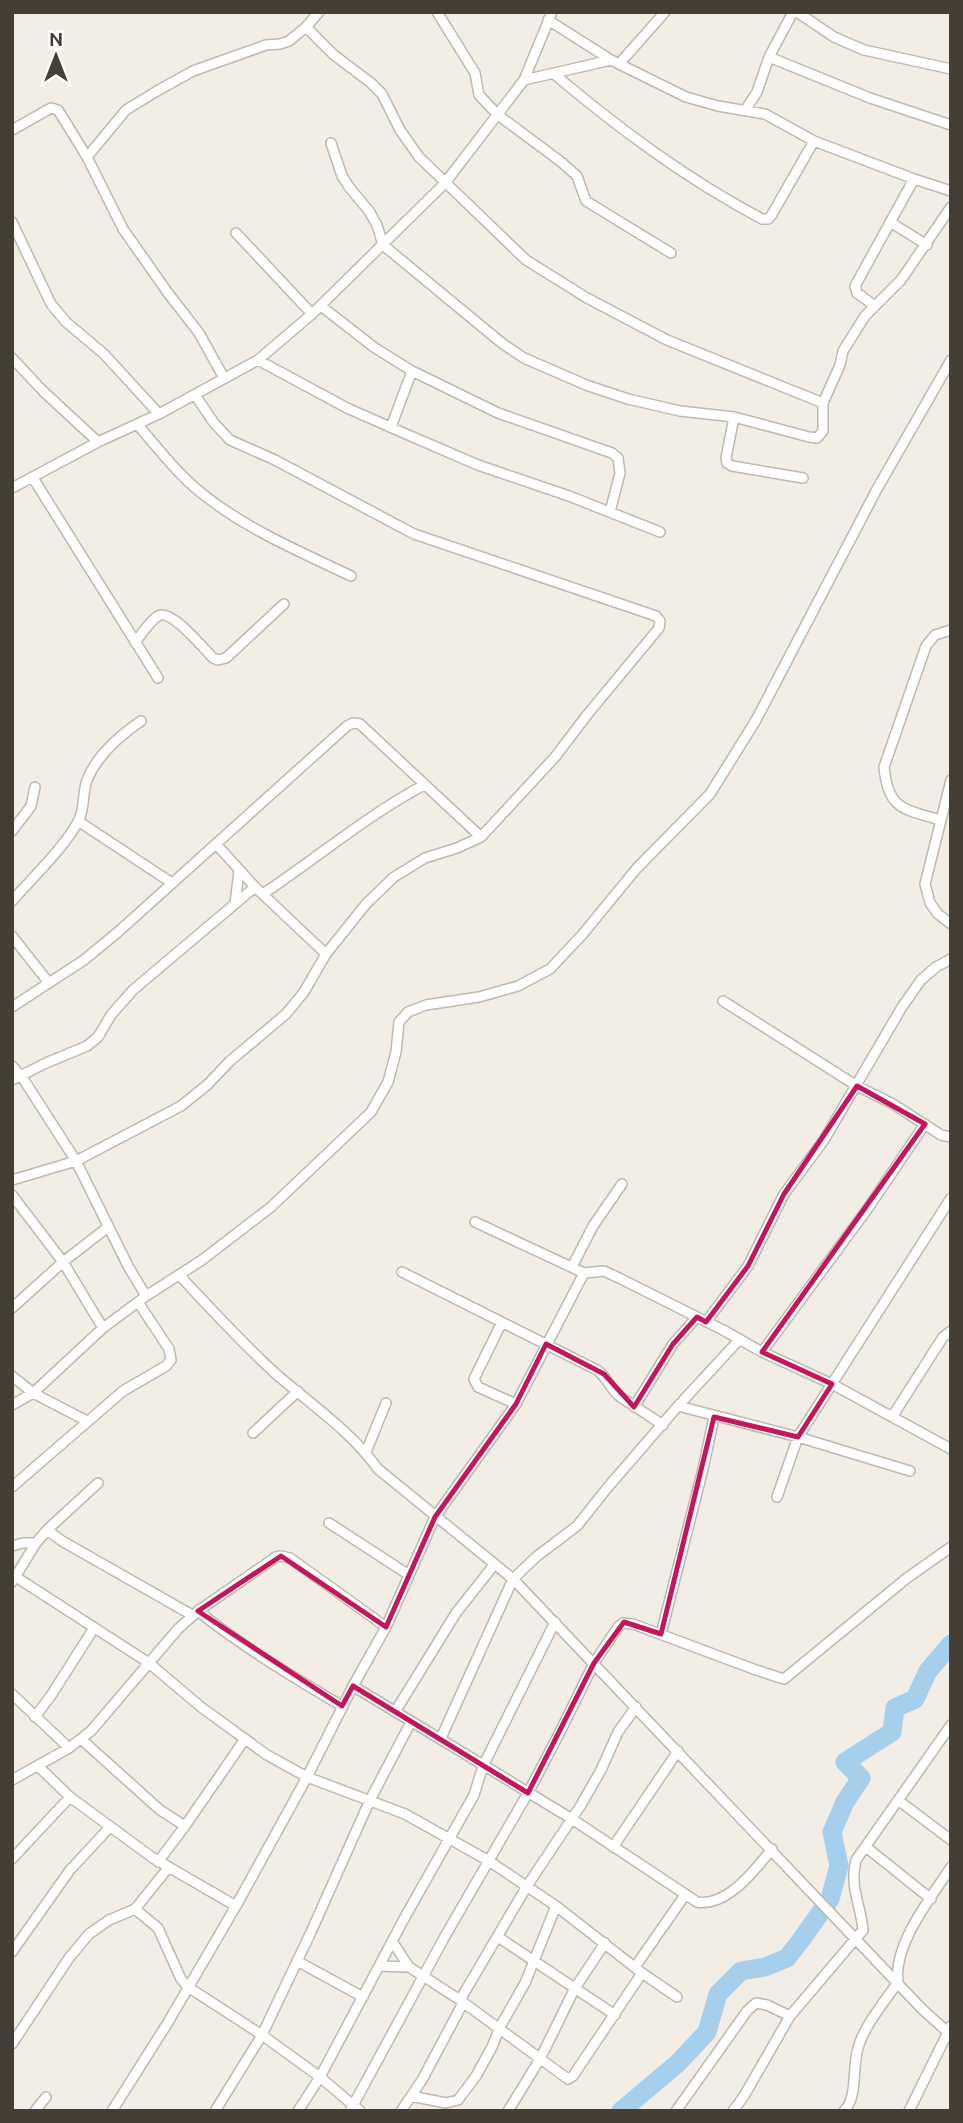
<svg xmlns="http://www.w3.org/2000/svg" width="963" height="2123" font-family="Ubuntu,sans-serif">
	<rect width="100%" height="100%" fill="#f2eee5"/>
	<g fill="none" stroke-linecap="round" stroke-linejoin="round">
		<path stroke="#a5cfeb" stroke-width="19" d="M 621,2111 L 678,2063 L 707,2032 L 718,1994 L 741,1971 L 765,1967 L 787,1958 L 801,1940 L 830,1899 L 839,1866 L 832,1832 L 845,1802 L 861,1778 L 845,1762 L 892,1732 L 895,1708 L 915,1699 L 928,1671 L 951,1644"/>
		<defs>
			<path id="minor" d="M 437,12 L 475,73 L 479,95 L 498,115 L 560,161 L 577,176 L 586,201 L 671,253
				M 797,12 L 834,37 L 864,50 L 951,69
				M 548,20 L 611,60 L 686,97 L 718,106 L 765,114 L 814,141 L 914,179 L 951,191
				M 306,27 L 334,55 L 371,83 L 382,94 L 400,130 L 419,157 L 526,260 L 587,298 L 667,340 L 823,403
				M 769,57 L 870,98 L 951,125
				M 619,64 L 665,12
				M 554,74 C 621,130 685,178 762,219 L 768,219 L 771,216 L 814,141
				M 524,80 L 611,60
				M 746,109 L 757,92 L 769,57 L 793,12
				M 12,130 L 51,108 L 58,110 L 87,157 L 123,229 L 168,293 L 199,333 L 224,378
				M 331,143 L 342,176 L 349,187 L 369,211 L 377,225 L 383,245 L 503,344 L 524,358 L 586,385 L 628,399 L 680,411 L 734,417 L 809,437 L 817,438 L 823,431 L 823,403 L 840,365 L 843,351 L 865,316 L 901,280 L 951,207
				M 87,157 L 126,110 L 157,91 L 193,71 L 266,45 L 280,44 L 289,41 L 306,27 L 319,12
				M 12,222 L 51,304 L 66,322 L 104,354 L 159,414
				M 890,222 L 927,245
				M 236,233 L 312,314
				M 321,306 L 375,348 L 412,371 L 498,413 L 612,453 L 618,458 L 620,473 L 610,512
				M 875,306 L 857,293 L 855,286 L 914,179
				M 12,358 L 43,391 L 98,442
				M 258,360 L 347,408 L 399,431 L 478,465 L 569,496 L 660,532
				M 734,417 L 726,458 L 727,463 L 732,466 L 803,478
				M 137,424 C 158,448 178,475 204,495 C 248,530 301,552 351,576
				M 391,427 L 412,371
				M 33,478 L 158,678
				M 12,488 L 98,442 L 159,414 L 258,360 L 312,314 L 445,183 L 524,80 L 552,12
				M 135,642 C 142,634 149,622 158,616 C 171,608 204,649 213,658 L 218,660 L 226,658 L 284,604
				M 951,780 L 925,884 L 930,903 L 938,914 L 951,924
				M 940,820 C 904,809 888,810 884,767 L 926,646 L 935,635 L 951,630
				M 78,821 L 172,883
				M 12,831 L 31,806 L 35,787
				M 216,844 L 255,887 L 326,954
				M 263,894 C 317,858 366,816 424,785
				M 12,901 C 33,877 62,850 78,822 C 85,810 82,794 87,780 C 97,755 119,736 141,721
				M 235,904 L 239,871
				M 12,936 L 49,983
				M 723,1001 L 857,1086 L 893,1104 L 941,1135 L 951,1137
				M 12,1007 L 84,960 L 118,932 L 347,726 L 353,723 L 360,724 L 481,837
				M 12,1066 L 22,1077 L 76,1161 L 128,1266 L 146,1296
				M 12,1080 L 46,1063 L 87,1046 L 98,1037 L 111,1015 L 133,990 L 255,887
				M 12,1180 L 76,1161 L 181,1106 L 207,1085 L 230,1061 L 286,1014 L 304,992 L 326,954 L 366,904 L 394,877 L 425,858 L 457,848 L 481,837 L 555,757 L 587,715 L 659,628 L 660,621 L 656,616 L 414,534 L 275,460 L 230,440 L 214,423 L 195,395
				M 12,1195 L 63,1262 L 103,1328
				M 475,1222 L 584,1273 L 604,1271 L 619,1278 L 723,1330 L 762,1352 L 832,1384 L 951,1449
				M 572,1267 L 593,1226 L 622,1184
				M 402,1272 L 597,1370 C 607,1377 610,1388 619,1396 L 663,1425
				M 180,1276 C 211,1309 241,1342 275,1373 C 310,1404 350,1430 378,1469 L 513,1579 L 922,2009 L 951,2035
				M 12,1308 L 63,1262 L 108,1227
				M 502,1322 L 474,1379 L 478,1387 L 516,1404
				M 706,1322 L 748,1266 L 784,1194 L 824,1140 L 902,1007 L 921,980 L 936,967 L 951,959
				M 762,1352 L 866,1211 L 925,1124
				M 12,1376 L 33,1393 L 87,1421
				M 12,1405 L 33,1393 L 103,1328 L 146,1296 L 202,1260 L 271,1207 L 371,1112 L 388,1082 L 396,1052 L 399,1022 L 408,1012 L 426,1005 L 479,997 L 518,986 L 550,969 L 582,935 L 637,868 L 710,794 L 756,720 L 877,489 L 951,360
				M 678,1406 L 798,1437 L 951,1198
				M 634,1407 L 673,1344 L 697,1317
				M 892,1417 L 943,1337 L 951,1331
				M 253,1433 L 298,1391
				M 366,1452 L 386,1403
				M 12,1487 L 123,1391 L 166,1366 L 171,1360 L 169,1349 L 138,1302
				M 777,1497 L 798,1437 L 910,1471
				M 329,1523 L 409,1575
				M 47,1530 L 98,1483
				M 12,1546 L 23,1543 L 36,1543
				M 16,1577 L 149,1663 L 201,1707 L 267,1755 L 307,1777 L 405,1814 L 489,1861 L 556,1906 L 642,1973 L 677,1997
				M 12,1582 L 36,1543 L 47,1530 L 62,1541 L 192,1615
				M 198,1611 C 243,1647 293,1677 342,1706
				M 661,1634 L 703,1469 L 714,1417
				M 353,1686 L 572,1819 L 697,1902 C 727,1907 755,1870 772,1849
				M 12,1694 L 69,1748
				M 395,1712 L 456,1613 L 494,1565
				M 35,1717 L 52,1694 L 94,1628
				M 441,1738 L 513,1579 L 536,1557 L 577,1526 L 608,1487 L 678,1406 L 739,1340
				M 81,1739 L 160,1810 L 185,1826 L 158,1862
				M 38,1766 L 70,1797 L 153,1858 L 236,1906
				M 12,1780 L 69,1748 L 91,1731 L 178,1629 L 198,1611 L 276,1557 L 281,1556 L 290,1558 L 386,1627
				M 898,1800 L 951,1840
				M 185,1826 L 245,1739
				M 613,1847 L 678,1751
				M 866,1847 L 931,1899
				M 12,1859 L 70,1797
				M 135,1909 L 158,1928 L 181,1979 L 188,1987 L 262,2035 L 320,2077 L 360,2111
				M 498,1937 L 615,2015
				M 392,1941 L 409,1967 L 460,2000 L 568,2079 L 573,2076 L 642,1973
				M 12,1952 L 70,1870 L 110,1827
				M 297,1961 L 363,1997
				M 379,1966 L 409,1967
				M 635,1967 L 685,1895
				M 460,2000 L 527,1886 L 581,1805 L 601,1770 L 618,1732 L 636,1707
				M 12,2044 L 69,1958 L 89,1934 L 109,1920 L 135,1909 L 169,1867
				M 411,2096 L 446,2103 L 458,2100 L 476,2076 L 492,2047 L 500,2027 L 525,1983 L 556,1906
				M 35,2111 L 46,2097
				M 112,2111 L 167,2024 L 236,1906 L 307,1777 L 353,1686 L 386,1627 L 435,1517 L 516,1404 L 584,1273
				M 215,2111 L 262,2035 L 311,1932 L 370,1800 L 411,1722
				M 298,2111 L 320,2077 L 405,1917 L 474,1795 L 483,1766 L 555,1622
				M 350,2111 L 444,1938 L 528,1793 L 560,1732 L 594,1663 L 618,1627 L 623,1623 L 633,1624 L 756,1670 L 784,1679 L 907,1578 L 951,1547
				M 401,2111 L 422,2080 L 463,2003
				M 508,2111 L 540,2059 L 575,1988 L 605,1943
				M 676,2111 L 747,2011 L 756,2003 L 767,2005 L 790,2016
				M 733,2111 L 744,2096 L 790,2016 L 863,1930 C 861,1905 849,1887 856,1860 L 951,1725
				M 844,2111 C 858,2098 852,2066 858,2048 C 864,2026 885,2001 898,1982 C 893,1944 931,1898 951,1867
				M 909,2111 L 951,2026"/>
		</defs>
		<use href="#minor" stroke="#bfb8ac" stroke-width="12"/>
		<use href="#minor" stroke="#fff" stroke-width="9"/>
	</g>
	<path fill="none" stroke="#c2185b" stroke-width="5" stroke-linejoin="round" d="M 857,1086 L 925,1124 L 762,1352 L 832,1384 L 798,1437 L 714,1417 L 661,1634 L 624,1622 L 594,1663 L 528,1793 L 353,1686 L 342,1706 L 198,1611 L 281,1556 L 386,1627 L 435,1517 L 516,1404 L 546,1344 L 604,1374 L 634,1407 L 673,1344 L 697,1317 L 706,1322 L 748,1266 L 784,1194 Z"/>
	<rect width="963" height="2123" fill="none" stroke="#443e35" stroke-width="28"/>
	<g transform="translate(56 56)" stroke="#ffffff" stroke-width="5" paint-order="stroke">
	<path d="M0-5L12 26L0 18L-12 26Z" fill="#443e35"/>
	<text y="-10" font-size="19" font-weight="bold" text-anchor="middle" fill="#443e35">N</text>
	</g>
</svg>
